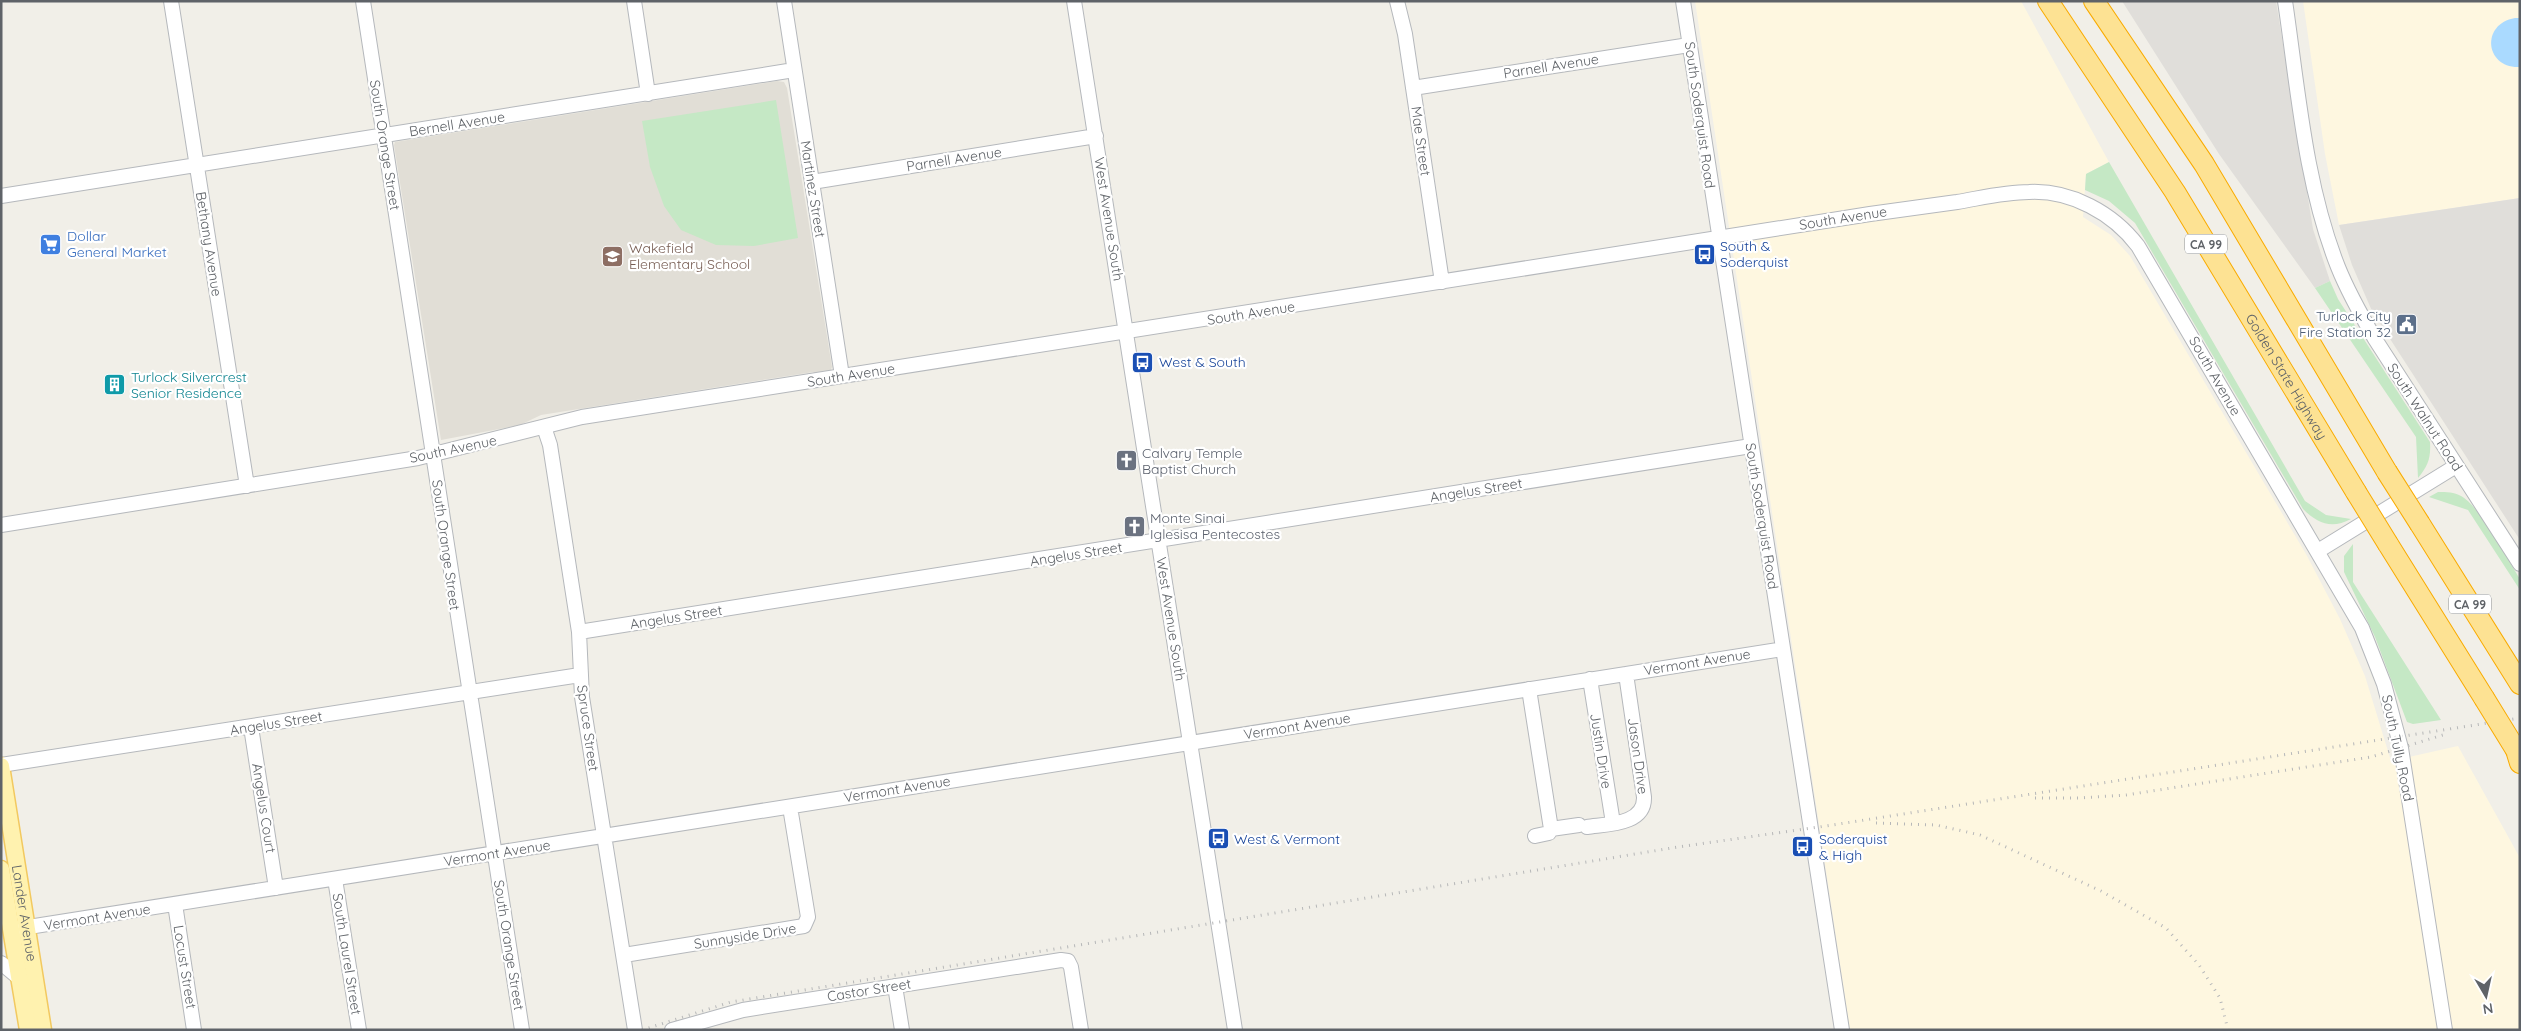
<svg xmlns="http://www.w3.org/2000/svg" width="2521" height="1031" font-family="Quicksand,sans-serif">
	<rect width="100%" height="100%" fill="#f1efe8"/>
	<path fill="#fef7e0" d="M 1695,1 L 2021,1 L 2109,162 L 2086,174 L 2083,217 L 2111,235 L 2130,256 L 2306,554 L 2340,619 L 2365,676 L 2391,761 L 2458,746 L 2520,858 L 2520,1030 L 1850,1030 Z
		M 2303,1 L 2520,1 L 2520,198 L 2339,225 L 2325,154 Z"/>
	<path fill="#e0deda" d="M 2122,1 L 2276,1 L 2313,229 L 2330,281 L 2315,288 L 2219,154 Z
		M 2520,198 L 2520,540 L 2372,311 L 2352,265 L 2339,225 Z"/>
	<path fill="#e1ded6" d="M 777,81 L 784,82 L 787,88 L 832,367 L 830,372 L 817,375 L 813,372 L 541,415 L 520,425 L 441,440 L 394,145 L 395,142 Z"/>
	<path fill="#c5e8c5" d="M 776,100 L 798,238 L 754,246 L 716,245 L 681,230 L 664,206 L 650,167 L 642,121 Z
		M 2109,162 L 2305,501 L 2326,515 L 2351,519 C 2332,529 2318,524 2303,509 L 2135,223 L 2109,201 L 2085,190 L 2086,174 Z
		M 2330,281 L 2338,299 L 2430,442 C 2431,458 2428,466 2418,478 L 2416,437 L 2315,288 Z
		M 2438,492 C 2447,492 2454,492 2461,496 C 2479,505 2508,560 2520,579 L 2520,590 L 2468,510 L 2429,497 Z
		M 2353,544 L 2353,582 L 2441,720 L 2413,724 L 2407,722 L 2375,637 L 2344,572 L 2344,556 Z"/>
	<path fill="#aadaff" d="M 2515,18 L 2520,18 L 2520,67 C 2485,69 2480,24 2515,18 Z"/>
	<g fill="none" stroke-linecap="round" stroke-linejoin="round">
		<defs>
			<path id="minor" d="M 171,1 L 247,486
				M 363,1 L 522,1030
				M 634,1 L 648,94
				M 784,1 L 842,376
				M 1074,1 L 1235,1030
				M 1397,1 L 1405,34 L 1442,282
				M 1683,1 L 1842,1030
				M 2285,1 C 2298,89 2305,184 2338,267 C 2348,292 2361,315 2375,339 L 2520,564
				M 1413,88 L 1689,45
				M 812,182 L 1096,136
				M 1,196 L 794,70
				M 544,427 L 550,445 L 579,632 L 582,697 L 635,1030
				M 1,525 L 418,458 L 582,417 L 1870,214 C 1899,210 1928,206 1957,202 C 1981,198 2005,192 2029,192 C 2071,190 2113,213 2138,246 L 2362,628 L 2384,684 L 2401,748 L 2445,1030
				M 2318,551 L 2456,466
				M 579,632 L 1751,446
				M 1590,679 L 1613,823
				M 1529,689 L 1551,829 L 1549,833 L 1535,836
				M 251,727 L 276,888
				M 1,765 L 580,675
				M 1587,827 C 1607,824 1645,825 1644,797 L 1626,674
				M 1551,829 L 1579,825
				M 335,879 L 359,1030
				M 175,904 L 194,1030
				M 16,929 L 1783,649
				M 624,955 L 804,926 L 808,917 L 790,807
				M 1,963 L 24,982
				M 895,986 L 902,1030
				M 672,1030 L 743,1010 L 1061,960 L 1068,961 L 1071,967 L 1081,1030"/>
			<g id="major">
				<path id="s1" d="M 1,766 L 43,1030"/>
				<path d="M 1,869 L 28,1030"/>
			</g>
			<g id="highway">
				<path id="s2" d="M 2048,1 L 2175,192 L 2356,492"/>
				<path d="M 2094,1 L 2204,164 L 2387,472"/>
				<path d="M 2420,524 L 2520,684"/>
				<path d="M 2388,544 L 2484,698"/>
				<path d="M 2516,750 L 2520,763"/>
			</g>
		</defs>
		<use href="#minor" stroke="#b5b8bc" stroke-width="16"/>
		<use href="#major" stroke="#f2c960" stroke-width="19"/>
		<use href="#highway" stroke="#f9ab00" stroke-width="22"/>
		<use href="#minor" stroke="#fff" stroke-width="14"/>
		<use href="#major" stroke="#fff2af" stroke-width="16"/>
		<use href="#highway" stroke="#fde293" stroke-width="20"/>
		<path stroke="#b6b7b8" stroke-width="3" stroke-dasharray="1 6" stroke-linecap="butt" d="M 2035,798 L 2079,798 L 2126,795 L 2371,757 L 2446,734
			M 1876,823 L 1936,825 L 1980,835 L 2101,891 L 2166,928 L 2199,965 L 2220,998 L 2228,1030
			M 642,1030 L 731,1002 L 1678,847 L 1826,826 L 2520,718"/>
		<defs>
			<path id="highway-bridge" d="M 2387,472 L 2420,524
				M 2356,492 L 2388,544
				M 2484,698 L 2516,750"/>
		</defs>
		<use href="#highway-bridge" stroke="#f9ab00" stroke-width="22" stroke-linecap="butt"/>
		<use href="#highway-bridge" stroke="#fde293" stroke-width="20"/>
	</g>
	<defs>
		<symbol id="supermarket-square" viewBox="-11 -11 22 22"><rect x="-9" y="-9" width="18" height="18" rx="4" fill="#3f7fe0" stroke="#fff"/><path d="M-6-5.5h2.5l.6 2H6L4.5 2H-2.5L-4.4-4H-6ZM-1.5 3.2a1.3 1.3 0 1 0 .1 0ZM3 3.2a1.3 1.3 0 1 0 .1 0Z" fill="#fff"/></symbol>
		<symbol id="bus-square" viewBox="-11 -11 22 22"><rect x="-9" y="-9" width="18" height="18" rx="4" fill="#1a4fb4" stroke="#fff"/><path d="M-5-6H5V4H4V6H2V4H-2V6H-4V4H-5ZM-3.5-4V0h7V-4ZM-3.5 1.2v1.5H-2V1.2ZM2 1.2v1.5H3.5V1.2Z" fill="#fff"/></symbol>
		<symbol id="school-square" viewBox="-11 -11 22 22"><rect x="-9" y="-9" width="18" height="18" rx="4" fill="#8d6e63" stroke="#fff"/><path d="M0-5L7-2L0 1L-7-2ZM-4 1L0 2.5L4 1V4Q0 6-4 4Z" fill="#fff"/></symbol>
		<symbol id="civic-square" viewBox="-11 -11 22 22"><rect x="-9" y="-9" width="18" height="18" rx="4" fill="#5c6f8a" stroke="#fff"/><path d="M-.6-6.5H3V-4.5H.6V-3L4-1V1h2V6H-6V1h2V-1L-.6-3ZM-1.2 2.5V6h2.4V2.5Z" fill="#fff"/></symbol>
		<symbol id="building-square" viewBox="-11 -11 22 22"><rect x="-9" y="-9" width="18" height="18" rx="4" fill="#0f9aa8" stroke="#fff"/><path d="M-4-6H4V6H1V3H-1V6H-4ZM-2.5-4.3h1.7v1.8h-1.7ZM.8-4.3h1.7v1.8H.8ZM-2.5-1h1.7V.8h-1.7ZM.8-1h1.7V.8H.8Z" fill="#fff"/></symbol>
		<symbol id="church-square" viewBox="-11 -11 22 22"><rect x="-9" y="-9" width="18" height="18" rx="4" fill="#6b7280" stroke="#fff"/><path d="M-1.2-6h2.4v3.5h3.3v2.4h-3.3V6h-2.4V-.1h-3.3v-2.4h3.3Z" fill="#fff"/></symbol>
	</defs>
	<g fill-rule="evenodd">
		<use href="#supermarket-square" x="38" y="232" width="25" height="25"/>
		<use href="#bus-square" x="1692" y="242" width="25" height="25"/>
		<use href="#school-square" x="600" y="244" width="25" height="25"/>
		<use href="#civic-square" x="2394" y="312" width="25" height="25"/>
		<use href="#bus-square" x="1130" y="350" width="25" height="25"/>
		<use href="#building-square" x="102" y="372" width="25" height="25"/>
		<use href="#church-square" x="1114" y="448" width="25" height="25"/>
		<use href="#church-square" x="1122" y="514" width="25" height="25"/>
		<use href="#bus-square" x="1206" y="826" width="25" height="25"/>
		<use href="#bus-square" x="1790" y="834" width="25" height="25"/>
	</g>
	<g text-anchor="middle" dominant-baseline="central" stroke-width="4.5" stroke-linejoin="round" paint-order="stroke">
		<g fill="#fff" stroke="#8f9295" stroke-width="1">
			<rect x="2185" y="234.5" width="42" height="19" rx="4"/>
			<rect x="2449" y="594.5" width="42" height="19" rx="4"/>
		</g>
		<g font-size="12" font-weight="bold" fill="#5f6368">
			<text x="2206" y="244">CA 99</text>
			<text x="2470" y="604">CA 99</text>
		</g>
		<g font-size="14" fill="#5f6368" stroke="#fff">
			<text transform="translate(1551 66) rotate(-9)">Parnell Avenue</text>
			<text transform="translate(1700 115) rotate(82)">South Soderquist Road</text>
			<text transform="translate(457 124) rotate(-9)">Bernell Avenue</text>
			<text transform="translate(1421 141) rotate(82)">Mae Street</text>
			<text transform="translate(385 145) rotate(81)">South Orange Street</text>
			<text transform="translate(954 159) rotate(-9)">Parnell Avenue</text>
			<text transform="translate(813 189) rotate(81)">Martinez Street</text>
			<text transform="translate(1843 218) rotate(-9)">South Avenue</text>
			<text transform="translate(1109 219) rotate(81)">West Avenue South</text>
			<text transform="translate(209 244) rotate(81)">Bethany Avenue</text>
			<text transform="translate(1251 313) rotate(-9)">South Avenue</text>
			<text transform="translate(851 375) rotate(-9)">South Avenue</text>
			<text transform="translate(2215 376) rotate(60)">South Avenue</text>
			<text stroke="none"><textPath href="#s2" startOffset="445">Golden State Highway</textPath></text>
			<text transform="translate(2425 417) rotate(57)">South Walnut Road</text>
			<text transform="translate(453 449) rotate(-12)">South Avenue</text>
			<text transform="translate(1476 490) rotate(-9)">Angelus Street</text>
			<text transform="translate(1762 516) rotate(81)">South Soderquist Road</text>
			<text transform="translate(446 545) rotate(82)">South Orange Street</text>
			<text transform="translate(1076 554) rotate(-9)">Angelus Street</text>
			<text transform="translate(676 617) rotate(-9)">Angelus Street</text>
			<text transform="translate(1171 619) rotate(81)">West Avenue South</text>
			<text transform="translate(1697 662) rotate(-9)">Vermont Avenue</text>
			<text transform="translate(276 723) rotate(-9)">Angelus Street</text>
			<text transform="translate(1297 726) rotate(-9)">Vermont Avenue</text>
			<text transform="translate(588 728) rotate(82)">Spruce Street</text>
			<text transform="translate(2398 748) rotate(78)">South Tully Road</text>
			<text transform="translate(1601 751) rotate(81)">Justin Drive</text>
			<text transform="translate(1638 756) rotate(82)">Jason Drive</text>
			<text transform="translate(897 789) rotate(-9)">Vermont Avenue</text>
			<text transform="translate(264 808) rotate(81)">Angelus Court</text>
			<text transform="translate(497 853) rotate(-9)">Vermont Avenue</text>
			<text stroke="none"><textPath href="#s1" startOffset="149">Lander Avenue</textPath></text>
			<text transform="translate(97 917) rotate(-9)">Vermont Avenue</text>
			<text transform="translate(745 936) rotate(-9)">Sunnyside Drive</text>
			<text transform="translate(509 945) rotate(81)">South Orange Street</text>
			<text transform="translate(347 954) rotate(81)">South Laurel Street</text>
			<text transform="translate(185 967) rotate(81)">Locust Street</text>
			<text transform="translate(869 990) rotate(-9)">Castor Street</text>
		</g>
		<g font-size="14" fill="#366cbe" stroke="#fff" text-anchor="start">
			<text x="67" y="236">Dollar<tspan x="67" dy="16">General Market</tspan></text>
		</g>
		<g font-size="14" fill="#164399" stroke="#fff" text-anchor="start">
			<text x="1720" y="246">South &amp;<tspan x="1720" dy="16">Soderquist</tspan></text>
			<text x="1159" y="362">West &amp; South</text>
			<text x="1234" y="839">West &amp; Vermont</text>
			<text x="1819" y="839">Soderquist<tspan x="1819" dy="16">&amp; High</tspan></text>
		</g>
		<g font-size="14" fill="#785e54" stroke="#fff" text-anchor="start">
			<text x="629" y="248">Wakefield<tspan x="629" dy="16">Elementary School</tspan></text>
		</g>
		<g font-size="14" fill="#4e5e75" stroke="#fff" text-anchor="end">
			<text x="2391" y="316">Turlock City<tspan x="2391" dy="16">Fire Station 32</tspan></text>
		</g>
		<g font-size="14" fill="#0d838f" stroke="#fff" text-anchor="start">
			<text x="131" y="377">Turlock Silvercrest<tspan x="131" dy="16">Senior Residence</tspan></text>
		</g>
		<g font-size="14" fill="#5b616d" stroke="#fff" text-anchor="start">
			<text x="1142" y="453">Calvary Temple<tspan x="1142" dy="16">Baptist Church</tspan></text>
			<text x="1150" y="518">Monte Sinai<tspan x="1150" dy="16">Iglesisa Pentecostes</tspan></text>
		</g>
	</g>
	<rect width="2521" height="1031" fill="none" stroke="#5f6368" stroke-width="5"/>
	<g transform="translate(2486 996) rotate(171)" stroke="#ffffff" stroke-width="4" paint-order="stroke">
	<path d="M0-4L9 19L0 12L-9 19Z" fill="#5f6368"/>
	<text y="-8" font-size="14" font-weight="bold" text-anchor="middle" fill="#5f6368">N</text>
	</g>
</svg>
